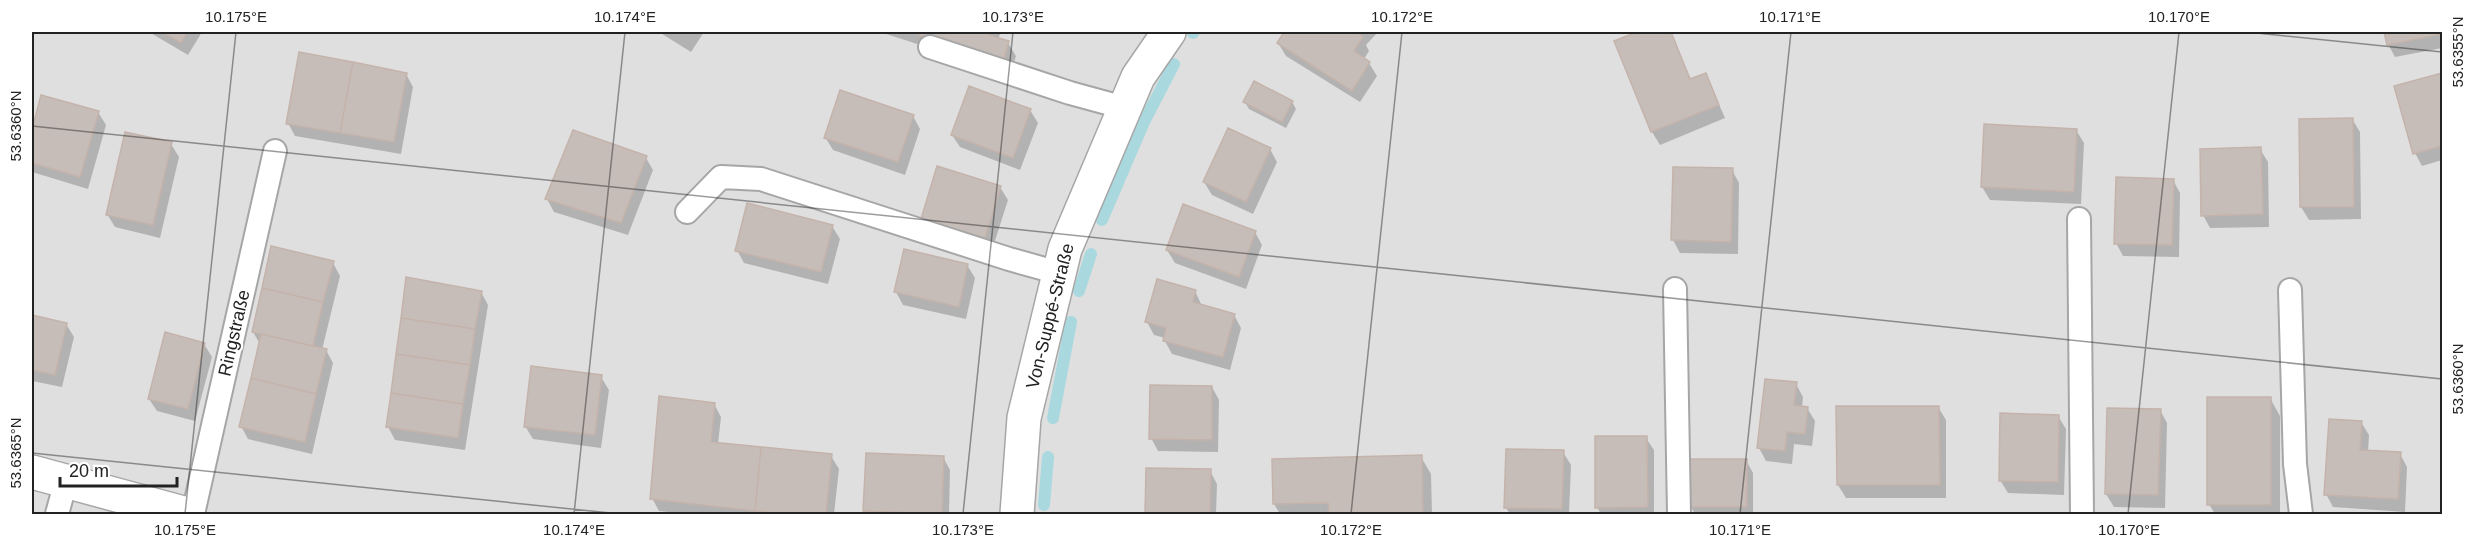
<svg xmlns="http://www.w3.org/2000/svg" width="2474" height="546" font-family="Helvetica,sans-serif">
	<rect width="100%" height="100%" fill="#f2eee9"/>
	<path fill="#e0dfdf" d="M 32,32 L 2442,32 L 2442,514 L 32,514 Z"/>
	<path fill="#0003" d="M 149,32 L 202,32 L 188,55 Z
		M 659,32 L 704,32 L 691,52 Z
		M 880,32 L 1001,32 L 998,39 L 1008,43 L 1016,56 L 1010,74 Z
		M 1286,32 L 1378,32 L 1366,45 L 1369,51 L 1364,59 L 1369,63 L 1377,76 L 1360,102 L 1286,56 L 1278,43 Z
		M 1641,32 L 1671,32 L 1691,80 L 1706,75 L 1725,118 L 1660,145 L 1652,132 L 1616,42 Z
		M 2385,32 L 2442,32 L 2442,48 L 2395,57 L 2388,44 Z
		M 406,74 L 413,87 L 401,154 L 295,136 L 288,123 Z
		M 2442,75 L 2442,160 L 2422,166 L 2415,153 L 2396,87 Z
		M 42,96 L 98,112 L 106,125 L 88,189 L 32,172 L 32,135 Z
		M 1245,102 L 1292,102 L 1296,109 L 1286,128 L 1249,109 Z
		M 1030,110 L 1038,123 L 1020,170 L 960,147 L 952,135 Z
		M 913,116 L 920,129 L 905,175 L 833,150 L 825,137 Z
		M 2352,119 L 2360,132 L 2361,219 L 2309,220 L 2301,207 Z
		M 2076,130 L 2084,143 L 2081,204 L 1990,200 L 1982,187 Z
		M 171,144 L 179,157 L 160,238 L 115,227 L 107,214 Z
		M 1270,149 L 1277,162 L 1253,214 L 1212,195 L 1204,182 Z
		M 2260,149 L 2268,162 L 2269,227 L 2210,228 L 2203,215 Z
		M 646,158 L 653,170 L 628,235 L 554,212 L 547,199 Z
		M 1674,169 L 1732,170 L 1739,183 L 1738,254 L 1680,253 L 1673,240 Z
		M 2173,180 L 2180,193 L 2179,257 L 2123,256 L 2116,243 Z
		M 1000,187 L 1008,200 L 992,250 L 930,231 L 923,218 Z
		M 832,226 L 840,239 L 828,284 L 744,263 L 737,250 Z
		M 1255,232 L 1262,245 L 1246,289 L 1175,263 L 1167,250 Z
		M 333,263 L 340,276 L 322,350 L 326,350 L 333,363 L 312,454 L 248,439 L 241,426 L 260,344 L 253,332 Z
		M 967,265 L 975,278 L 966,319 L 903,305 L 896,292 Z
		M 1195,291 L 1202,306 L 1234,315 L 1241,328 L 1230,370 L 1172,354 L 1165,341 L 1165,338 L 1154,335 L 1147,322 Z
		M 481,292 L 488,305 L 465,450 L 395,440 L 388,427 Z
		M 32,316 L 66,324 L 74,337 L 62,387 L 32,381 Z
		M 204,344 L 212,357 L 195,421 L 157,411 L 149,399 Z
		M 601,377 L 609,390 L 601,448 L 533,439 L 525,426 Z
		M 1796,384 L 1803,397 L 1802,407 L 1807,408 L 1815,421 L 1812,446 L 1794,444 L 1792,464 L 1766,461 L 1759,448 Z
		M 1212,387 L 1219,400 L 1218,452 L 1158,451 L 1151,438 Z
		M 2270,398 L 2280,416 L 2280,514 L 2215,514 L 2209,504 Z
		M 714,404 L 721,417 L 718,444 L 831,456 L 839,469 L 834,514 L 688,514 L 659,511 L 652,498 Z
		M 1938,407 L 1946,420 L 1946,498 L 1846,498 L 1838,485 L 1838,408 Z
		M 2160,410 L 2167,423 L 2165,508 L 2114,507 L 2106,494 Z
		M 2058,416 L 2066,429 L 2064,495 L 2008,493 L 2000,480 Z
		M 2361,422 L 2369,435 L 2368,452 L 2400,454 L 2407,467 L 2405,512 L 2333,507 L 2326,494 Z
		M 1646,438 L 1654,450 L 1654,514 L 1601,514 L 1597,507 Z
		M 1563,452 L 1571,465 L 1569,514 L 1510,514 L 1506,508 Z
		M 943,457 L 950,470 L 949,514 L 867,514 L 865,511 Z
		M 1421,457 L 1431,474 L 1432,514 L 1280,514 L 1274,504 Z
		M 1746,460 L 1753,473 L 1753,514 L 1695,514 L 1691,507 Z
		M 1148,469 L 1210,471 L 1217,484 L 1216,514 L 1147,514 Z"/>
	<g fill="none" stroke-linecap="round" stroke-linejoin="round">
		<path stroke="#a9d9df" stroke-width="12" d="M 1193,33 L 1194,32
			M 1102,220 L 1144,122 L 1174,64
			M 1079,291 L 1091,254
			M 1053,418 L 1071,322
			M 1044,505 L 1048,457"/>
	</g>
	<path fill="#c7bdb8" stroke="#c4b3ab" stroke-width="1.5" d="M 162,32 L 187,32 L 181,43 Z
		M 918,32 L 990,32 L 989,35 L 1009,41 L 1003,62 L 917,34 Z
		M 1284,32 L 1357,32 L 1363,37 L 1354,51 L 1370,62 L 1352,91 L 1277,43 Z
		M 1637,32 L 1671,32 L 1690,79 L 1706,73 L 1719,105 L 1651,132 L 1614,41 Z
		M 2384,32 L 2442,32 L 2442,34 L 2387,45 Z
		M 299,52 L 353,62 L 340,133 L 286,124 Z
		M 353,62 L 407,73 L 394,142 L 340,133 Z
		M 2442,73 L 2442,146 L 2413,154 L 2394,86 Z
		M 1254,81 L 1293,101 L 1282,122 L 1243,102 Z
		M 969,86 L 1031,109 L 1013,158 L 951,135 Z
		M 840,90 L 914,115 L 898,162 L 824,138 Z
		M 41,95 L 99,111 L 80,177 L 32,163 L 32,129 Z
		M 2353,118 L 2354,207 L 2300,207 L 2299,119 Z
		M 1984,124 L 2077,129 L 2074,192 L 1981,187 Z
		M 1228,128 L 1271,148 L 1246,202 L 1203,182 Z
		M 573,130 L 647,156 L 621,223 L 545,199 Z
		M 125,132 L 172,142 L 153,225 L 106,215 Z
		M 2261,147 L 2263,214 L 2201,216 L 2200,149 Z
		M 937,166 L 1001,186 L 985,238 L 921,219 Z
		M 1673,167 L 1733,168 L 1731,242 L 1671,240 Z
		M 2116,177 L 2174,179 L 2172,245 L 2114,244 Z
		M 747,203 L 833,225 L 821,272 L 735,251 Z
		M 1183,204 L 1256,231 L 1239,277 L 1166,250 Z
		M 271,246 L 334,261 L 323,302 L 262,288 Z
		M 904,249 L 968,264 L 959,307 L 894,292 Z
		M 406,277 L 482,291 L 475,329 L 401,318 Z
		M 1157,279 L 1196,290 L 1193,302 L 1235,314 L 1223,357 L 1163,341 L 1166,328 L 1145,322 Z
		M 262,288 L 323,302 L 313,346 L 252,332 Z
		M 32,315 L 67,323 L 55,375 L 32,370 Z
		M 401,318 L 475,329 L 470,365 L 396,354 Z
		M 165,332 L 205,343 L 188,409 L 148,399 Z
		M 261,334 L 327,349 L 316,394 L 251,378 Z
		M 396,354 L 470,365 L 463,404 L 391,393 Z
		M 531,366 L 602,375 L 595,435 L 524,427 Z
		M 251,378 L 316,394 L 305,442 L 239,427 Z
		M 1765,379 L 1797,382 L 1794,405 L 1808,407 L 1805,434 L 1787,432 L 1785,451 L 1757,448 Z
		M 1150,385 L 1212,386 L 1212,440 L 1149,439 Z
		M 391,393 L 463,404 L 458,438 L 386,427 Z
		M 659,396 L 715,403 L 711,442 L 761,447 L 755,511 L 650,499 Z
		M 2207,397 L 2271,397 L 2271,505 L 2207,505 Z
		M 1836,406 L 1939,406 L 1940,485 L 1837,485 Z
		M 2107,408 L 2161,409 L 2158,495 L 2105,494 Z
		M 2000,413 L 2059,415 L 2058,482 L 1999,481 Z
		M 2329,419 L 2362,421 L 2360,450 L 2401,452 L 2398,499 L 2324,495 Z
		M 1595,436 L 1647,436 L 1648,507 L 1595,508 Z
		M 761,447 L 832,454 L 826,514 L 788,514 L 755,511 Z
		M 1506,449 L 1564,450 L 1562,509 L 1504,508 Z
		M 866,453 L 944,456 L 942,514 L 863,511 Z
		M 1422,455 L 1423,514 L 1329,514 L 1328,503 L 1273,504 L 1272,459 Z
		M 1689,459 L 1747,459 L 1747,507 L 1689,507 Z
		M 1146,468 L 1211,469 L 1210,514 L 1145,514 Z"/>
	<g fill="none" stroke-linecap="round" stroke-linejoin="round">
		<defs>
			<path id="lane" d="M 930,47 L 1070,93 L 1125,108
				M 687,212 L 721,177 L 761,179 L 1009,259 L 1059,273
				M 2079,219 L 2082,514
				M 1675,289 L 1679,514
				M 2290,290 L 2295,464 L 2301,514
				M 57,514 L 66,481
				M 193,514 L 275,151"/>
			<path id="street" d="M 32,472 L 187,514
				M 1017,514 L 1024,418 L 1065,249 L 1138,77 L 1169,32"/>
		</defs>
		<use href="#lane" stroke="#a6a6a6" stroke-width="26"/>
		<use href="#street" stroke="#a6a6a6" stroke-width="36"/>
		<use href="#lane" stroke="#fff" stroke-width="22"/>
		<use href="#street" stroke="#fff" stroke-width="33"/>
	</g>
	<path fill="none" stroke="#222" stroke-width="1.5" stroke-opacity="0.45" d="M 2247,32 L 2442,52M 32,126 L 2442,379M 32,453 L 620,514M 185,514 L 236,32M 574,514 L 625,32M 963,514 L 1013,32M 1351,514 L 1402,32M 1740,514 L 1791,32M 2128,514 L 2179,32"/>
	<g text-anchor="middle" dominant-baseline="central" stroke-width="4.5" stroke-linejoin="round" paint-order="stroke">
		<g font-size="18" fill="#222" stroke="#fff">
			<text transform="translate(1050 316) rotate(-76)">Von-Suppé-Straße</text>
			<text transform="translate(234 333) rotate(-77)">Ringstraße</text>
		</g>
	</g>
	<rect width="2474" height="546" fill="none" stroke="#ffffff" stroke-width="66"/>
	<path d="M60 477v9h117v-9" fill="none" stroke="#222222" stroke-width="3"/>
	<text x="69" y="477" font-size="18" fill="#222222" stroke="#ffffff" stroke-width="4.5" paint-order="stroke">20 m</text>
	<rect x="33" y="33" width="2408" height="480" fill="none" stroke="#222" stroke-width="2"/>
	<g font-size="15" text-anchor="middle" fill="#222">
		<text x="236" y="22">10.175°E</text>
		<text x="625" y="22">10.174°E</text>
		<text x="1013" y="22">10.173°E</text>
		<text x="1402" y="22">10.172°E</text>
		<text x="1790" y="22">10.171°E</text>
		<text x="2179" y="22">10.170°E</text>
		<text transform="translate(2458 52) rotate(-90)" y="5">53.6355°N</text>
		<text transform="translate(16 126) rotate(-90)" y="5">53.6360°N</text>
		<text transform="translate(2458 379) rotate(-90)" y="5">53.6360°N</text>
		<text transform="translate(16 453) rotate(-90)" y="5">53.6365°N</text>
		<text x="185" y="535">10.175°E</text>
		<text x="574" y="535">10.174°E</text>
		<text x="963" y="535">10.173°E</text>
		<text x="1351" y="535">10.172°E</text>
		<text x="1740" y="535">10.171°E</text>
		<text x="2129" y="535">10.170°E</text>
	</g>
</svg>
